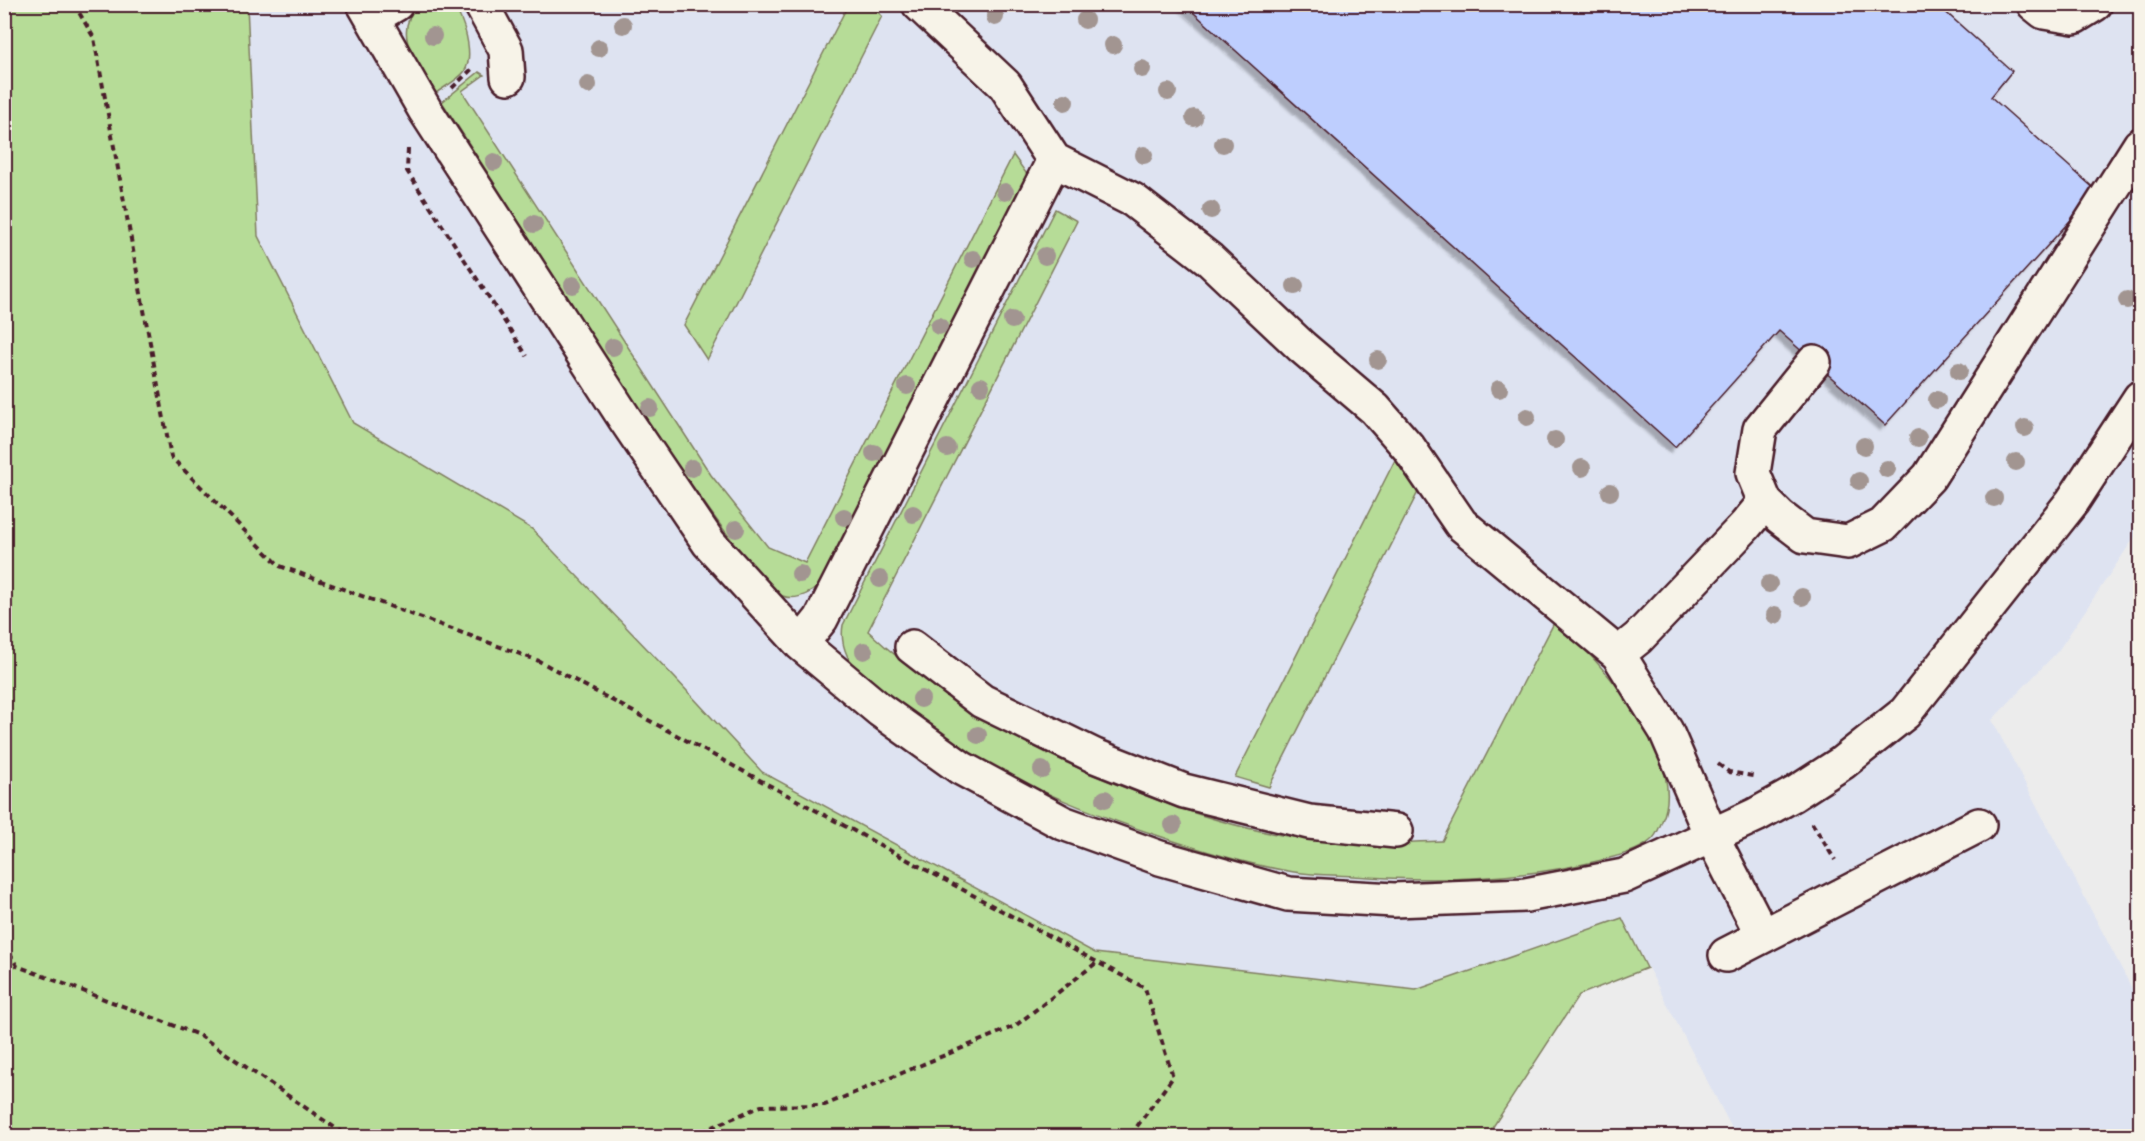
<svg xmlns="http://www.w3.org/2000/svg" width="2145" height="1141" font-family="'Shantell Sans',sans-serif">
	<defs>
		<filter id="shadow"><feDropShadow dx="-5.5" dy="5.5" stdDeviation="1.5" flood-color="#0004"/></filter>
	</defs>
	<rect width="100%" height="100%" fill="#ececec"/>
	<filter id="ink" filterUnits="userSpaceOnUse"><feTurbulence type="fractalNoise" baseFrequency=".0167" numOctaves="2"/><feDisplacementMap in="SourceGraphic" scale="12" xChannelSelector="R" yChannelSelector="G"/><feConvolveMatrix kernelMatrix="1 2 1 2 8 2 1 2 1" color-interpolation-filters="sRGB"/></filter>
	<g filter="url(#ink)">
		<path fill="#dee3f1" d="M 247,5 L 2140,5 L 2140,529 L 2058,651 L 1992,720 L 2140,1004 L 2140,1136 L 1736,1136 L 1622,918 L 1416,990 L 1095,953 L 762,772 L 675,678 L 532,529 L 439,482 L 353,423 L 258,236 Z"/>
		<path fill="#b6dc97" stroke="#807e61" stroke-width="1.5" d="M 5,4 L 247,5 L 258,236 L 353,423 L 532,529 L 675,678 L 762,772 L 1095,953 L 1416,990 L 1622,918 L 1647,968 L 1579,995 L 1487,1136 L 5,1136 Z
			M 418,5 L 464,5 L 459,15 C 466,29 474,58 464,72 C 458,80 444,87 436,93 C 419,65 390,35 418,5 Z
			M 848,5 L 870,5 L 882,16 L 707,360 L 684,325 Z
			M 479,72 L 484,75 L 462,91 L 711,475 L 768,547 L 805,563 L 1013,155 L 1029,177 L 821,584 C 809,595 792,603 776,593 C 767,587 759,575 752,566 C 734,544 717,521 700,497 C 609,369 528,234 442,102 Z
			M 1055,209 L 1077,221 L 868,631 C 947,705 1042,757 1144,795 C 1196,815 1250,832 1306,839 C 1351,845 1396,843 1442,841 L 1555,621 C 1599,659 1690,759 1662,821 C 1659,828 1657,836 1650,841 C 1639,851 1617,856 1602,860 C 1519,880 1437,882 1352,876 C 1333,875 1313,875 1294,872 C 1248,865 1203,851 1159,836 C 1102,817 1045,795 992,766 C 968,753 946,736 924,721 C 891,699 835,672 843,625 Z
			M 1395,460 L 1418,492 L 1269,787 L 1235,777 Z"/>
		<path fill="#becefe" stroke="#4a1f2b" stroke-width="1.5" filter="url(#shadow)" d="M 1184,4 L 1942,4 L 1940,7 L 2012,71 L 1991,97 L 2097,191 L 1885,425 L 1779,331 L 1675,447 Z"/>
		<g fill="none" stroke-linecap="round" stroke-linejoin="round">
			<defs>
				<path id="minor" d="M 364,4 L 425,110 L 625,419 L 709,543 L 801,644 L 880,710 L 961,768 L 1063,823 L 1160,858 L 1288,894 L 1394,900 L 1526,895 L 1624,876 L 1756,815 L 1794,794 L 1842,763 L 1905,713 L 2072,502 L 2140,398
					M 481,4 L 506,50 L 508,77
					M 2034,4 L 2044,12 L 2074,17 L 2095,4
					M 372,18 L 396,4
					M 1054,160 L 1133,200 L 1209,259 L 1302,347 L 1375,409 L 1409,448 L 1461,524 L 1618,654 L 1666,731 L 1711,835 L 1763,936
					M 1814,362 L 1760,429 L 1753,473 L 1765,502 L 1780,517 L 1805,536 L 1848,542 L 1883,525 L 1929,477 L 2140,145
					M 801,644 L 821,619 L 1054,160 L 1005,85 L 919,4
					M 912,647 L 982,701 L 1095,756 L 1184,791 L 1309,822 L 1396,831
					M 1618,654 L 1638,638 L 1745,526 L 1765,502
					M 1726,955 L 1979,825"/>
			</defs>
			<use href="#minor" stroke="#4a1f2b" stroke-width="38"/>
			<path stroke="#4a1f2b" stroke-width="4" stroke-dasharray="6 4.5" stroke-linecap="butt" d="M 74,4 L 94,38 L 171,457 L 280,566 L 539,661 L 1145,988 L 1173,1077 L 1130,1136
				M 452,88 L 473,68
				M 408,149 L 407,171 L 527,356
				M 1718,764 L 1729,772 L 1753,776
				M 1812,823 L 1835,860
				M 4,944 L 17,966 L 199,1035 L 347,1136
				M 692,1136 L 761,1106 L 825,1105 L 1015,1026 L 1096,963"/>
			<use href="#minor" stroke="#f7f3e8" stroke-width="33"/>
		</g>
		<g fill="#a29591">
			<circle cx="995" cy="17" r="9"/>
			<circle cx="1085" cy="20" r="9"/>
			<circle cx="623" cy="25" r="9"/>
			<circle cx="433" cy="36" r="9"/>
			<circle cx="1113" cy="45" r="9"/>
			<circle cx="599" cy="48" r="9"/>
			<circle cx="1142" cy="69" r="9"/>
			<circle cx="588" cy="85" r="9"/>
			<circle cx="1168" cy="92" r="9"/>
			<circle cx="1065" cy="102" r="9"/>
			<circle cx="1194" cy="118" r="9"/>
			<circle cx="1223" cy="144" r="9"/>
			<circle cx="1144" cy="155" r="9"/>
			<circle cx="494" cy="162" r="9"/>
			<circle cx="1005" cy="192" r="9"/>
			<circle cx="1211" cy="210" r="9"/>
			<circle cx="534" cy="224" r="9"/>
			<circle cx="1045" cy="256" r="9"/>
			<circle cx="973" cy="259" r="9"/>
			<circle cx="573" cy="285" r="9"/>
			<circle cx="1295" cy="286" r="9"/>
			<circle cx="2127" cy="300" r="9"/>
			<circle cx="1012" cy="320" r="9"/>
			<circle cx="939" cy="326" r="9"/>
			<circle cx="613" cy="347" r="9"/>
			<circle cx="1378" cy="360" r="9"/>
			<circle cx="1959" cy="371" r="9"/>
			<circle cx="907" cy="386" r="9"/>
			<circle cx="981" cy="386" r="9"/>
			<circle cx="1499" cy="389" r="9"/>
			<circle cx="1937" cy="400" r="9"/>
			<circle cx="650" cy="408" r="9"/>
			<circle cx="1527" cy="417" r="9"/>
			<circle cx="2025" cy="428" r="9"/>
			<circle cx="1918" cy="438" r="9"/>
			<circle cx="1555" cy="440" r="9"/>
			<circle cx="1864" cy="446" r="9"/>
			<circle cx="947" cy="448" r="9"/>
			<circle cx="874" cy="453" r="9"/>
			<circle cx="2016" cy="462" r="9"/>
			<circle cx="692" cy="468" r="9"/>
			<circle cx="1582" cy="468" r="9"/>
			<circle cx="1887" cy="469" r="9"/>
			<circle cx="1859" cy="481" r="9"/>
			<circle cx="1610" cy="492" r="9"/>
			<circle cx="1994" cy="498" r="9"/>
			<circle cx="913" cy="514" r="9"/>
			<circle cx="844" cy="517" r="9"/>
			<circle cx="736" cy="529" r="9"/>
			<circle cx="800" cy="574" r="9"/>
			<circle cx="880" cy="579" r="9"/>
			<circle cx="1769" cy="584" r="9"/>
			<circle cx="1802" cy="597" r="9"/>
			<circle cx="1775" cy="615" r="9"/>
			<circle cx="864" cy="651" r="9"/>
			<circle cx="921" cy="699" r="9"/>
			<circle cx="978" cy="735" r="9"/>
			<circle cx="1042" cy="770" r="9"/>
			<circle cx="1105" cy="799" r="9"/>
			<circle cx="1173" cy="825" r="9"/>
		</g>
	</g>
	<rect width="2145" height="1141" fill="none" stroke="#f7f3e8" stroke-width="24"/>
	<rect x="12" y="12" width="2121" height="1117" fill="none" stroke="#4a1f2b" stroke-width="2" filter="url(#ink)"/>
</svg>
